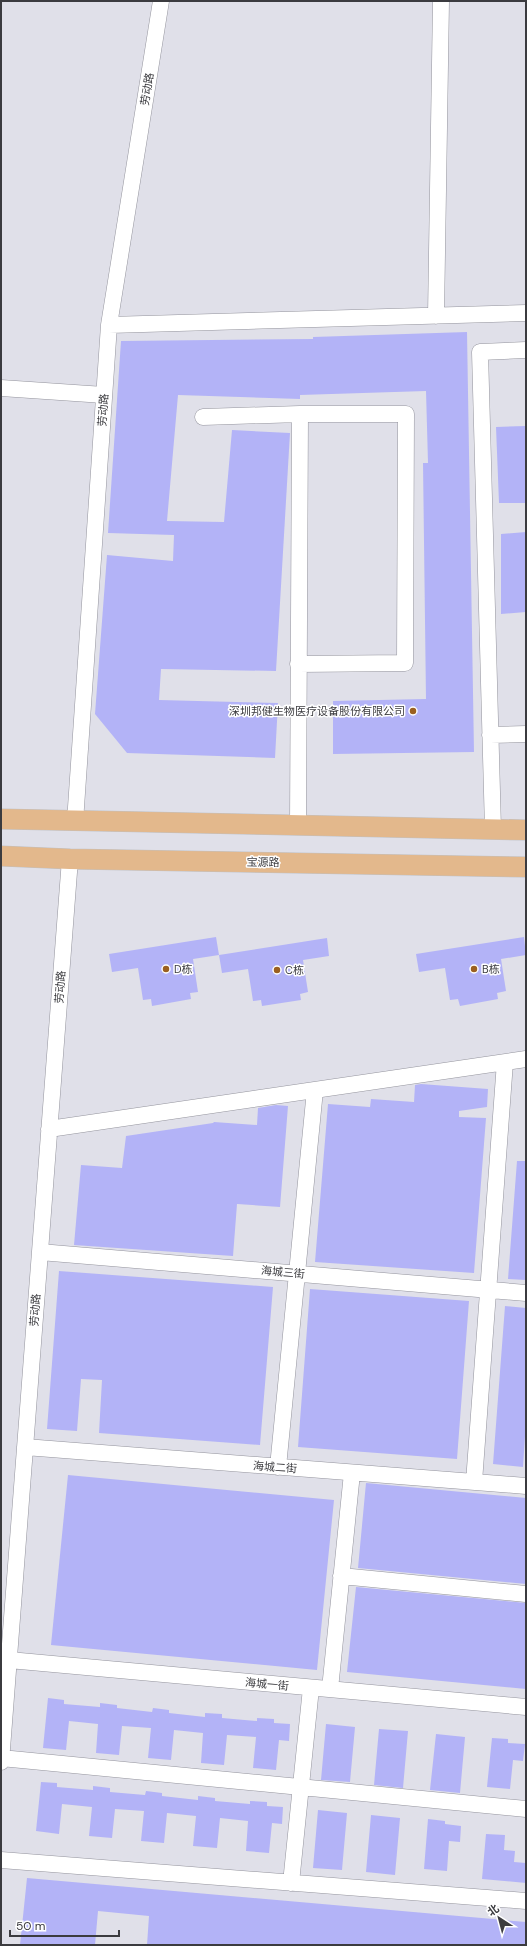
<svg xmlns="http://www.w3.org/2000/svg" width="527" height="1946" font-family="'DM Sans','Noto Sans SC',sans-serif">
	<rect width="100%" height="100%" fill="#e0e0e9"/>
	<path fill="#b3b3f7" d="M 467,332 L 474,752 L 333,754 L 333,701 L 426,699 L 423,463 L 428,463 L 426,391 L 300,395 L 300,399 L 178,395 L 167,521 L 224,522 L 232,430 L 290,433 L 276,671 L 161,669 L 159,700 L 278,703 L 275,758 L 127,753 L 95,714 L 107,555 L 173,561 L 174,535 L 108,533 L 121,341 L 313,339 L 313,337 Z
		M 526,426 L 526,503 L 499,503 L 496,427 Z
		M 526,532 L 526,612 L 501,614 L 501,534 Z
		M 216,937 L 219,955 L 193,959 L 198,992 L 190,993 L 191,999 L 152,1006 L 151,999 L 143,1000 L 138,968 L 112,972 L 109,954 Z
		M 524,937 L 526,955 L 501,959 L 506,991 L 497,993 L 498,999 L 460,1006 L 458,999 L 450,1000 L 445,968 L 419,972 L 416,954 Z
		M 327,938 L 329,956 L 303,960 L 308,992 L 300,994 L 301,1000 L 262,1006 L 261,1000 L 253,1001 L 248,969 L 222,973 L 219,955 Z
		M 421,1084 L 488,1089 L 487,1107 L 459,1111 L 459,1117 L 486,1118 L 474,1273 L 315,1262 L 328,1104 L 370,1107 L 371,1099 L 414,1102 L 415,1085 Z
		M 276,1105 L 288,1106 L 280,1207 L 237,1204 L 233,1256 L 74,1245 L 81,1165 L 122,1168 L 126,1136 L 213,1123 L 214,1122 L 257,1125 L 258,1108 Z
		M 517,1161 L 526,1161 L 526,1280 L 508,1279 Z
		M 59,1271 L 273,1287 L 260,1445 L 99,1433 L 102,1380 L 81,1379 L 77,1431 L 47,1429 Z
		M 310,1289 L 469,1301 L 457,1459 L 298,1447 Z
		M 505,1306 L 526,1308 L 526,1421 L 523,1467 L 493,1464 Z
		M 68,1475 L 334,1500 L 317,1670 L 51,1645 Z
		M 366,1483 L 526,1498 L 526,1584 L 358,1568 Z
		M 356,1587 L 526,1603 L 526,1689 L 347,1672 Z
		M 48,1698 L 64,1700 L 64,1704 L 100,1707 L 100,1703 L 117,1705 L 117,1708 L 152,1712 L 153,1708 L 169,1710 L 169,1713 L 205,1717 L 205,1713 L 222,1714 L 222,1718 L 257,1721 L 257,1718 L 274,1719 L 274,1723 L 290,1724 L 289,1741 L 279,1740 L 276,1770 L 253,1768 L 256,1737 L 227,1735 L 224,1765 L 201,1763 L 203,1733 L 174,1730 L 171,1760 L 148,1758 L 151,1728 L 122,1726 L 119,1755 L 96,1753 L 98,1724 L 69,1721 L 66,1750 L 43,1748 Z
		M 326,1724 L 355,1727 L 350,1782 L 321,1780 Z
		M 379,1729 L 408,1731 L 403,1788 L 374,1785 Z
		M 436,1734 L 465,1737 L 460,1793 L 430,1790 Z
		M 492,1738 L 508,1739 L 508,1743 L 525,1744 L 523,1761 L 513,1760 L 510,1789 L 487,1787 Z
		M 41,1782 L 57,1783 L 57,1787 L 93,1790 L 93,1786 L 110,1788 L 110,1792 L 145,1795 L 146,1791 L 162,1793 L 162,1796 L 198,1800 L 198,1796 L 215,1798 L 215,1801 L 250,1804 L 250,1801 L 267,1802 L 267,1806 L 283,1807 L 282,1824 L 272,1823 L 269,1853 L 246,1851 L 248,1821 L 220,1818 L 217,1848 L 193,1846 L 196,1816 L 167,1813 L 164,1843 L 141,1841 L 144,1811 L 115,1809 L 112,1838 L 89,1836 L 92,1807 L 62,1804 L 59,1834 L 36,1831 Z
		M 318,1810 L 347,1813 L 342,1870 L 313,1868 Z
		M 371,1815 L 400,1818 L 395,1875 L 366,1872 Z
		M 428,1819 L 445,1821 L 445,1824 L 461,1826 L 460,1842 L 449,1841 L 447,1871 L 424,1869 Z
		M 486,1834 L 505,1835 L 504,1850 L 515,1851 L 514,1862 L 526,1863 L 526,1883 L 482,1879 Z
		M 27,1878 L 526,1922 L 526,1945 L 147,1945 L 149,1916 L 98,1911 L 95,1945 L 20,1945 Z"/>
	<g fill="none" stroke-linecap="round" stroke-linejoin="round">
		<defs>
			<path id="minor" d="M 436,316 L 441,1
				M 109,325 L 526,313
				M 1,388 L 104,395
				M 203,417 L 300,414 L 298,826
				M 298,664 L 405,663 L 406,414 L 300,414
				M 490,735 L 526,734
				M 75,822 L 109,325 L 161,1
				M 493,829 L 480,352 L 526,350
				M 49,1129 L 526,1059
				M 40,1252 L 526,1293
				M 25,1447 L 526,1486
				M 278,1467 L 315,1090
				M 474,1482 L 505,1062
				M 341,1576 L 526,1594
				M 9,1660 L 526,1707
				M 330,1689 L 352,1473
				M 1,1758 L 526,1809
				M 1,1762 L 70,859
				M 1,1860 L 526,1901
				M 291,1883 L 311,1688"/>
			<path id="major" d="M 1,819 L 526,830
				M 1,856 L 70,859 L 526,867"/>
		</defs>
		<use href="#minor" stroke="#94949d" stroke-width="17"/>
		<use href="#major" stroke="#c0c0c2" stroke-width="21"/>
		<use href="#minor" stroke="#fff" stroke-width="16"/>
		<use href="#major" stroke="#e3b88c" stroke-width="20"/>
	</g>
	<g fill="#9b6020" stroke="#fff" stroke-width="1.5">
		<circle cx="413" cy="711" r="4"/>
		<circle cx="166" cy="969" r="4"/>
		<circle cx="474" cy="969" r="4"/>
		<circle cx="277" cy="970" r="4"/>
	</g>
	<g text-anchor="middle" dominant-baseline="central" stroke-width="3" stroke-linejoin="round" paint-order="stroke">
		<g font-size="11" fill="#3b3b3f" stroke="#fff">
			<text transform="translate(147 89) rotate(-81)">劳动路</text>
			<text transform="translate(103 410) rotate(-86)">劳动路</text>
			<text transform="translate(263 862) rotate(1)">宝源路</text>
			<text transform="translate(60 987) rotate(-86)">劳动路</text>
			<text transform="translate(283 1272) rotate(5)">海城三街</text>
			<text transform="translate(35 1310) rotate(-86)">劳动路</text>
			<text transform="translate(275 1467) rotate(4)">海城二街</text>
			<text transform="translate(267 1684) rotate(5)">海城一街</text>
		</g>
		<g font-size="11" fill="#3b3b3f" stroke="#fff" text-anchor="start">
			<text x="405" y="711" text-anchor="end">深圳邦健生物医疗设备股份有限公司</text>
			<text x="174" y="969">D栋</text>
			<text x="482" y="969">B栋</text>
			<text x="285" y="970">C栋</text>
		</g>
	</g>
	<rect width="527" height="1946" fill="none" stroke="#3b3b3f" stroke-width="4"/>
	<g transform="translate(499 1918) rotate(324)" stroke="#ffffff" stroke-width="3" paint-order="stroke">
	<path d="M0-3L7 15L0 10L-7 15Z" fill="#3b3b3f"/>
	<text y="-6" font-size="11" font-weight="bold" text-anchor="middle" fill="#3b3b3f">北</text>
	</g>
	<path d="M10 1930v6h109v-6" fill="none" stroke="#3b3b3f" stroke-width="2"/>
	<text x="16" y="1930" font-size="12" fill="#3b3b3f" stroke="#ffffff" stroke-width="3" paint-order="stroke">50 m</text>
</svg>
